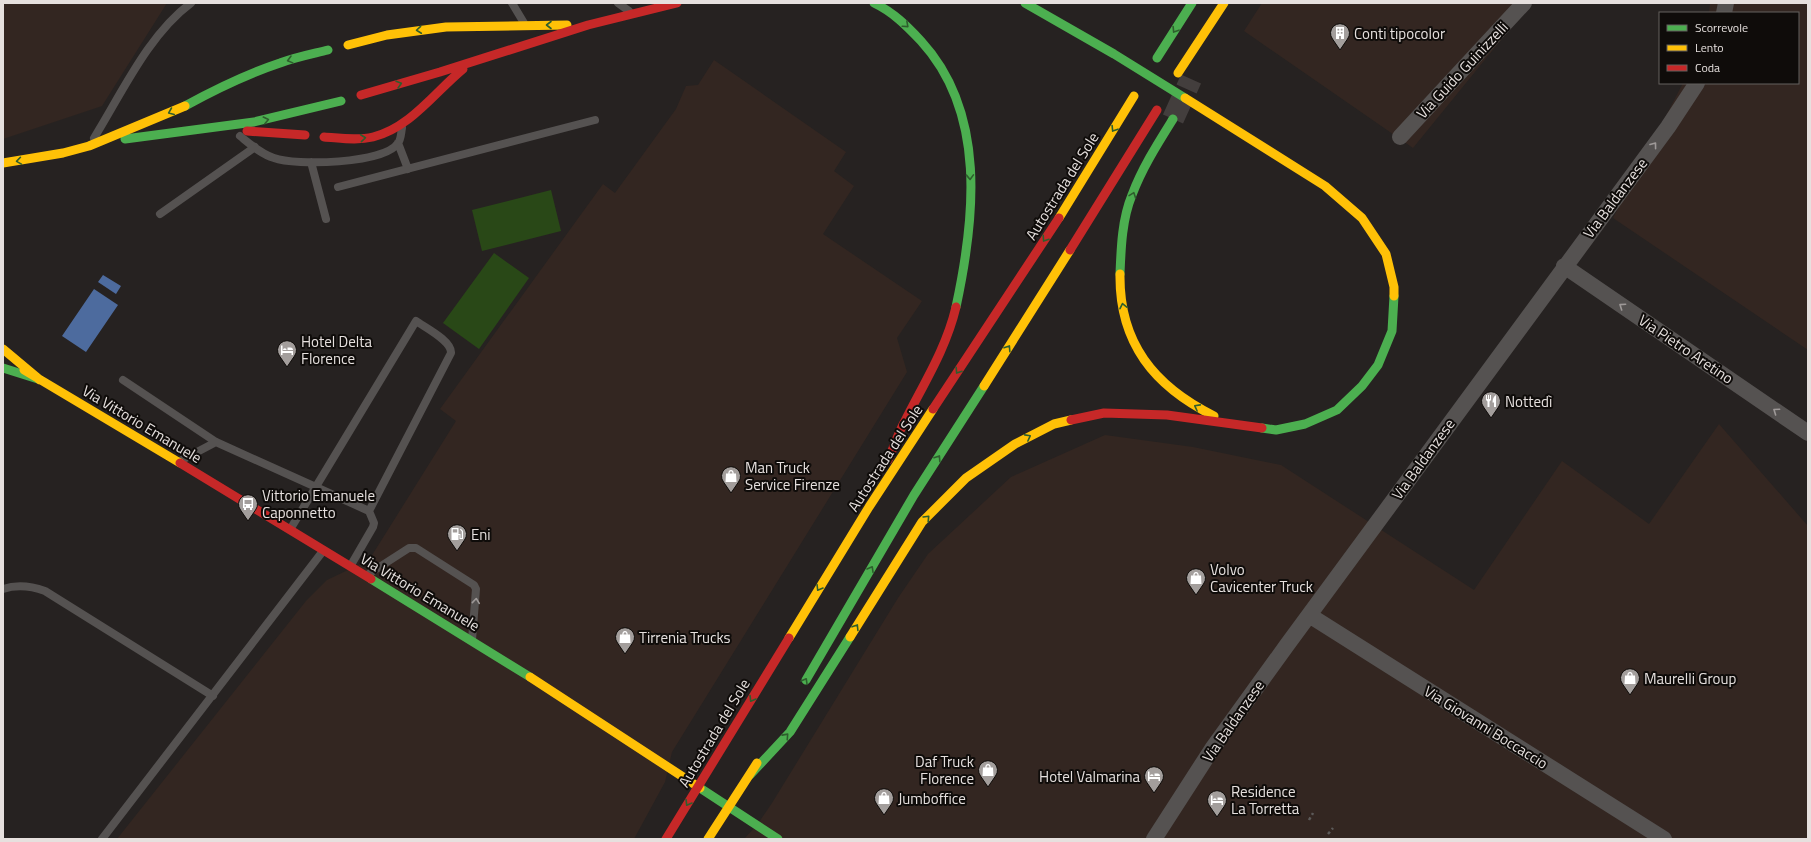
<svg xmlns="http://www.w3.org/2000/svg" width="1811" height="842" font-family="'Titillium Web',sans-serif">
	<rect width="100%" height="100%" fill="#262221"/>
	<path fill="#332621" d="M 3,3 L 167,3 L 102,106 L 3,139 Z
		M 1262,3 L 1531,3 L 1413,148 L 1244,31 Z
		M 1710,3 L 1808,3 L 1808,350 L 1613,218 L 1683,83 L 1798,83 L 1798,13 L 1709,13 Z
		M 714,60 L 846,152 L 834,171 L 854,186 L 823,234 L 922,301 L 897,338 L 907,372 L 672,752 L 665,782 L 634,839 L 117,839 L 306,601 L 327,580 L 369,560 L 456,421 L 440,409 L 603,184 L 615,193 L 676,109 L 686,86 L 698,85 Z
		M 1719,424 L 1808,526 L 1808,839 L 744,839 L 757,825 L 772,803 L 898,598 L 928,554 L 1011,477 L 1105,435 L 1193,447 L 1281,465 L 1474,590 L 1562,461 L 1649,524 Z"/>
	<path fill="#294817" d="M 551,190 L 561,231 L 482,251 L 472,210 Z
		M 494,253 L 529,278 L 479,349 L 443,323 Z"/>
	<path fill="#4d6b9e" d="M 103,275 L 121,286 L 116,294 L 98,282 Z
		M 94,289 L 118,305 L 86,352 L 62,336 Z"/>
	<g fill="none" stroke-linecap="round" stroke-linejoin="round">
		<path stroke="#433e3d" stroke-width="22" stroke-dasharray="22 11" stroke-linecap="butt" d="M 1173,119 L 1191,79"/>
		<path stroke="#5c5a59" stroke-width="2.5" stroke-dasharray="3 3" stroke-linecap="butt" d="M 1309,820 L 1313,813
			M 1328,834 L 1333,828"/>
		<path stroke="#555251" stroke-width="8" d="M 512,3 L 524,23
			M 618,3 L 629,11
			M 240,136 C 250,144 261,154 274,158 C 295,166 385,164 398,143 C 401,140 401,133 402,128
			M 94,138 C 122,93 148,35 191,3
			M 398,143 L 408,169
			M 311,162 L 326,219
			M 338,187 L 595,120
			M 160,214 L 255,147
			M 123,380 L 216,442 L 369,511 L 374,523 L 373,527 L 351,565
			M 180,461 L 216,442
			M 291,528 L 416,321 C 426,328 452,341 451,353 L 369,511
			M 367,575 L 409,548 L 416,548 L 474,585 L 476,589 L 472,640
			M 3,589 C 18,584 31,586 45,591 L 213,696
			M 102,839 L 323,551"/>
		<path stroke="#555251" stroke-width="16" d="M 1724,13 L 1726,3
			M 1400,137 L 1524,3
			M 1564,266 L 1808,433
			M 1309,615 L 1664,839
			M 1154,839 L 1212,749 L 1287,645 L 1668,127 L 1697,83"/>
		<path stroke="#4caf50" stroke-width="9" d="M 874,3 C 893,12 907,26 921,41 C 987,113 975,219 956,307
			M 1025,3 L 1114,54 L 1185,98
			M 1157,58 L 1192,3
			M 185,106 C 216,89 247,74 280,63 C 296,57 312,54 328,50
			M 125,139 L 254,122 L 341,101
			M 1120,274 C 1121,248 1122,219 1132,195 C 1142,168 1158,143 1173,119
			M 3,368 L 38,379
			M 1262,428 L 1276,430 L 1305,424 L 1337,410 L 1362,386 L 1378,365 L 1392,331 L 1394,296
			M 371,579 L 530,677
			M 806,680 L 914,495 L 984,386
			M 750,775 L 790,732 L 850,637
			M 700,788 L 778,839"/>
		<path stroke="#ffc107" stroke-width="9" d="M 348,45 L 387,35 L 446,27 L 567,25
			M 1178,73 L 1224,3
			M 1185,98 L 1325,186 L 1362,218 L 1386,254 L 1394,287 L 1394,296
			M 3,163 L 63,153 L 89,146 L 185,106
			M 1059,218 L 1134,96
			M 1120,274 C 1119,343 1154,386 1214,416
			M 3,349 L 40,380
			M 24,370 L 180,463
			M 984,386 L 1070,250
			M 850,637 L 922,522 L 966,478 L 1015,444 L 1054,424 L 1071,420
			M 789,638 L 869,507 L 933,409
			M 530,677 L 700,788
			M 708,839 L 757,763"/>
		<path stroke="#c62828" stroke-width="9" d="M 361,95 L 440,72 L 588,25 L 677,3
			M 247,131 L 305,135
			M 324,137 C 340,138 357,141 373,137 C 410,128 435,92 463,69
			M 1070,250 L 1157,110
			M 933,409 L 1059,218
			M 1071,420 L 1104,413 L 1167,415 L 1262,428
			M 888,460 C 894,447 898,433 905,421 C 924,383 946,349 956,307
			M 180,463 L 371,579
			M 666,839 L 789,638"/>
	</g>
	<defs><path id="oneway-chevron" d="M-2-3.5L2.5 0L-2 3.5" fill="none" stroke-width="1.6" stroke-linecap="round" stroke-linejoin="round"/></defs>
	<g stroke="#2e5e2d">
		<use href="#oneway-chevron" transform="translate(549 25) rotate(180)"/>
		<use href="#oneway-chevron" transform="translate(906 25) rotate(42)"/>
		<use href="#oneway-chevron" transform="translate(419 30) rotate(174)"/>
		<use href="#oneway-chevron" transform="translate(1175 30) rotate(122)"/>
		<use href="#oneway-chevron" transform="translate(290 60) rotate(165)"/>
		<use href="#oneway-chevron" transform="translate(399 84) rotate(-16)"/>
		<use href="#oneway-chevron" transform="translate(171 112) rotate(157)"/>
		<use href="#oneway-chevron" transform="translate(266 120) rotate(-13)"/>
		<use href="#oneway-chevron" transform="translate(1114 129) rotate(122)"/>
		<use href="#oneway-chevron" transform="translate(363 138) rotate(-6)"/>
		<use href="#oneway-chevron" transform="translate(19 161) rotate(171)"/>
		<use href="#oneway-chevron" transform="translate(970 177) rotate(88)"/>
		<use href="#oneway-chevron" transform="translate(1133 195) rotate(-70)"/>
		<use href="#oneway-chevron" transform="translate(1045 239) rotate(124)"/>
		<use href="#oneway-chevron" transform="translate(1123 306) rotate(-102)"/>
		<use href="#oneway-chevron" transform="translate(1008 348) rotate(-57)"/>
		<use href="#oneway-chevron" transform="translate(958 371) rotate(123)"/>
		<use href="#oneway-chevron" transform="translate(1197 407) rotate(-152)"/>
		<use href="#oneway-chevron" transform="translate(1028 437) rotate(-28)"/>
		<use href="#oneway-chevron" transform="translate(938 458) rotate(-57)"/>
		<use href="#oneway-chevron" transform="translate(927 518) rotate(-46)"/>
		<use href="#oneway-chevron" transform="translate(871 569) rotate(-60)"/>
		<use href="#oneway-chevron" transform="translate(819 588) rotate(121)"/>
		<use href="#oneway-chevron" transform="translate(856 627) rotate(-58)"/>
		<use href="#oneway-chevron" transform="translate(805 681) rotate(-60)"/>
		<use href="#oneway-chevron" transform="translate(752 699) rotate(121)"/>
		<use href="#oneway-chevron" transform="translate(786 736) rotate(-48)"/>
		<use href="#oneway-chevron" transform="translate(688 803) rotate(121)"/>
	</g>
	<g stroke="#9e9998">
		<use href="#oneway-chevron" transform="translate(1654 145) rotate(-53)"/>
		<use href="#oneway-chevron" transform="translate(1622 306) rotate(-146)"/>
		<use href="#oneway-chevron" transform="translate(1776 411) rotate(-145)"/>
		<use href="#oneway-chevron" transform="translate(476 601) rotate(-84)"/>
	</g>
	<defs>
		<symbol id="building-pin" viewBox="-11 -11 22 30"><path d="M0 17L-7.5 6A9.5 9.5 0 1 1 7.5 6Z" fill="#a39e9c" stroke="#0f0c0a"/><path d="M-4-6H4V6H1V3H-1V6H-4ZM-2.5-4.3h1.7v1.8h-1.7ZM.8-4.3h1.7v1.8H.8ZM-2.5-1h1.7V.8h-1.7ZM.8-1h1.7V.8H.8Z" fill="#fff"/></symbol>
		<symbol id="hotel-pin" viewBox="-11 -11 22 30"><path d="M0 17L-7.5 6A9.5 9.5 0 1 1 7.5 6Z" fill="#a39e9c" stroke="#0f0c0a"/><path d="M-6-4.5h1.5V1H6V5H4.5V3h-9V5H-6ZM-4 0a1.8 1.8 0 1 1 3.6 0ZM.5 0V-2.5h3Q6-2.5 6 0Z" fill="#fff"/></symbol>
		<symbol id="restaurant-pin" viewBox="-11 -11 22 30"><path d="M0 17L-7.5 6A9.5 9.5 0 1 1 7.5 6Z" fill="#a39e9c" stroke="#0f0c0a"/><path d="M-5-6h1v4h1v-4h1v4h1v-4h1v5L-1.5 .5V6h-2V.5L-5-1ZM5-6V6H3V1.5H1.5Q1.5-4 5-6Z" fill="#fff"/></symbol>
		<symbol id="shop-pin" viewBox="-11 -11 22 30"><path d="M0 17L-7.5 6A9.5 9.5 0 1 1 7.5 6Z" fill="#a39e9c" stroke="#0f0c0a"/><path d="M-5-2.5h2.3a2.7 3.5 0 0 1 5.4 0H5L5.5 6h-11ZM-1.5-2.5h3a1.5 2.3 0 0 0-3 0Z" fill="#fff"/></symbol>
		<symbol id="bus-pin" viewBox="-11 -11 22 30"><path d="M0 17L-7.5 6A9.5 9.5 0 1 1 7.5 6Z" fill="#a39e9c" stroke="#0f0c0a"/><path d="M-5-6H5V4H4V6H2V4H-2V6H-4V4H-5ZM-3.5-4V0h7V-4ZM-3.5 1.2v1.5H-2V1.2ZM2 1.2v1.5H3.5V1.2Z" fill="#fff"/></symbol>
		<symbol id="fuel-pin" viewBox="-11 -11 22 30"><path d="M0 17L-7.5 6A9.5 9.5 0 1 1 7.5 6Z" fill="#a39e9c" stroke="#0f0c0a"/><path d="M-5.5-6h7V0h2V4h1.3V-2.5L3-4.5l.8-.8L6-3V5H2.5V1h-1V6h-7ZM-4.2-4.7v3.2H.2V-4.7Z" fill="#fff"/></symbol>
	</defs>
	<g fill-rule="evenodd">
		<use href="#building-pin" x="1329" y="22" width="22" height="30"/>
		<use href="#hotel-pin" x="276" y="339" width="22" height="30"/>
		<use href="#restaurant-pin" x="1480" y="390" width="22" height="30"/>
		<use href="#shop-pin" x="720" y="465" width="22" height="30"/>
		<use href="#bus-pin" x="237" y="493" width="22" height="30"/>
		<use href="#fuel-pin" x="446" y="523" width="22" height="30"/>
		<use href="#shop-pin" x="1185" y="567" width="22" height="30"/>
		<use href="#shop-pin" x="614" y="626" width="22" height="30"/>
		<use href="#shop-pin" x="1619" y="667" width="22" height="30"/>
		<use href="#shop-pin" x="977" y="759" width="22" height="30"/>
		<use href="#hotel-pin" x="1143" y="765" width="22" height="30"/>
		<use href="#shop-pin" x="873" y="787" width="22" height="30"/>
		<use href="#hotel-pin" x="1206" y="789" width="22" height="30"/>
	</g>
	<g text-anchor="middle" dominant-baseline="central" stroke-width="4" stroke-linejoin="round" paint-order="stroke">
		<g font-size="15" fill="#e6e0de" stroke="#0f0c0a" text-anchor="start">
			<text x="1354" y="33">Conti tipocolor</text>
			<text x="301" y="341">Hotel Delta<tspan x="301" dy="17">Florence</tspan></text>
			<text x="1505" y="401">Nottedì</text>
			<text x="745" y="467">Man Truck<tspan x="745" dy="17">Service Firenze</tspan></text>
			<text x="262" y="495">Vittorio Emanuele<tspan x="262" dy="17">Caponnetto</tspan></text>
			<text x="471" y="534">Eni</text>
			<text x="1210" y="569">Volvo<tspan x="1210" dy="17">Cavicenter Truck</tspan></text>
			<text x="639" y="637">Tirrenia Trucks</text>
			<text x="1644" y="678">Maurelli Group</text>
			<text x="974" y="761" text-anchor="end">Daf Truck<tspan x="974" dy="17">Florence</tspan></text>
			<text x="1140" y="776" text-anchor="end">Hotel Valmarina</text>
			<text x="1231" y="791">Residence<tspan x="1231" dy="17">La Torretta</tspan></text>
			<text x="898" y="798">Jumboffice</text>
		</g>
		<g font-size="15" fill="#e6e0de" stroke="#0f0c0a">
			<text transform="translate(1462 70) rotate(-47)">Via Guido Guinizzelli</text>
			<text transform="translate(1062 186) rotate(-58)">Autostrada del Sole</text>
			<text transform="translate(1615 198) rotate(-53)">Via Baldanzese</text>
			<text transform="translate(1686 349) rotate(34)">Via Pietro Aretino</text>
			<text transform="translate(142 424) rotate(31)">Via Vittorio Emanuele</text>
			<text transform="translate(885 458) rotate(-57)">Autostrada del Sole</text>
			<text transform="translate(1423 459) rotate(-54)">Via Baldanzese</text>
			<text transform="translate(420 592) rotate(31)">Via Vittorio Emanuele</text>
			<text transform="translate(1233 721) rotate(-55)">Via Baldanzese</text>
			<text transform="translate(1486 727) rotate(32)">Via Giovanni Boccaccio</text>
			<text transform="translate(714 733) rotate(-59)">Autostrada del Sole</text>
		</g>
	</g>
	<rect width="1811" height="842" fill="none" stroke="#e6e0de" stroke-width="8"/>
	<rect x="1659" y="12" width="140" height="72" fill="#0f0c0a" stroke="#65615f"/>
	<rect x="1667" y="25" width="20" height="6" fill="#4caf50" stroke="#65615f"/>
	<text x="1695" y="32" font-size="12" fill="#e6e0de">Scorrevole</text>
	<rect x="1667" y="45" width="20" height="6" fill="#ffc107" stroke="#65615f"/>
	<text x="1695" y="52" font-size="12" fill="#e6e0de">Lento</text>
	<rect x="1667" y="65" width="20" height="6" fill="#c62828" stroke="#65615f"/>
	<text x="1695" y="72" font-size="12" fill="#e6e0de">Coda</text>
</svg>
